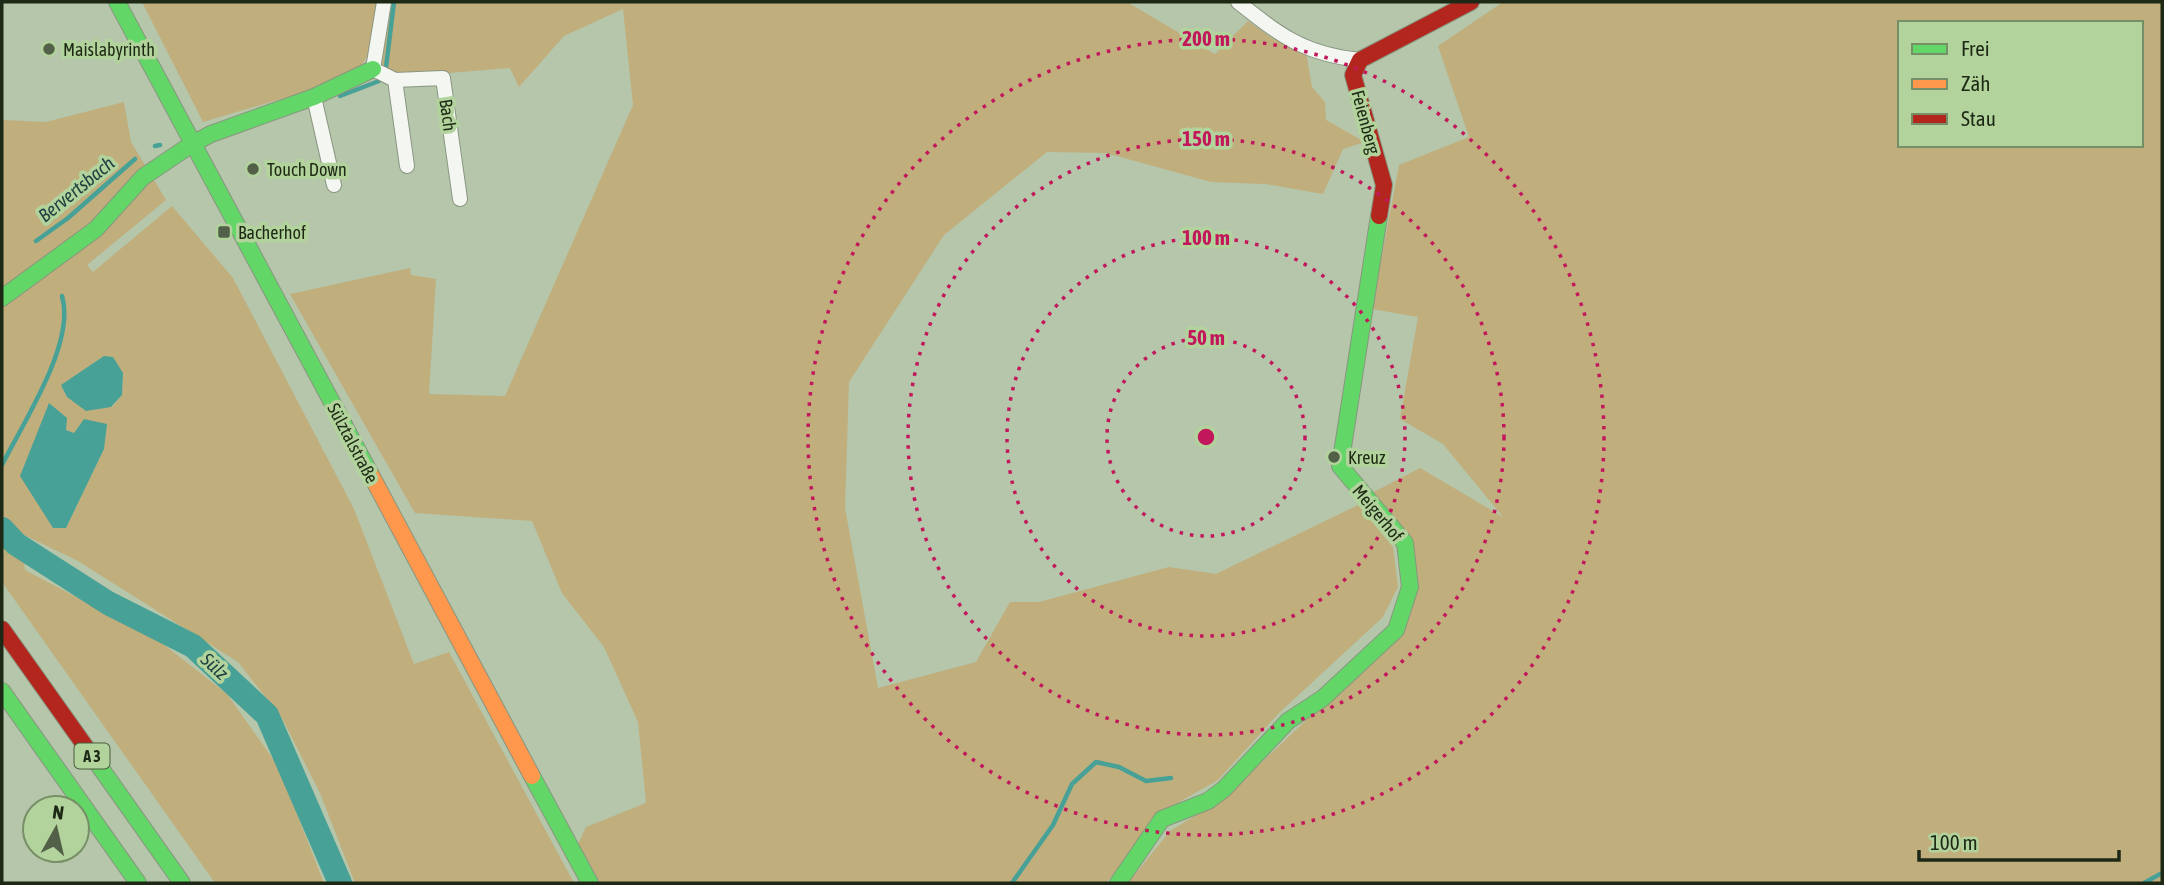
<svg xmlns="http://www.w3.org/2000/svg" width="2164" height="885" font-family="'Asap Condensed',sans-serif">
	<rect width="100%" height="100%" fill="#b5c6aa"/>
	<path fill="#c1ae7d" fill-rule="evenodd" d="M 142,2 L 379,2 C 374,36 376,59 345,80 L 203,122 Z
		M 391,2 L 1127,2 L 1215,54 L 1248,21 L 1273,39 L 1306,52 L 1312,87 L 1325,102 L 1326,120 L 1365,142 L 1343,149 L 1323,194 L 1265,184 L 1211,182 L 1106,153 L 1047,152 L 944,235 L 849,382 L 845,508 L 878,688 L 976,662 L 1010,602 L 1039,602 L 1169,567 L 1216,574 L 1358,505 L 1393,547 L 1398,587 L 1383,617 L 1279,713 L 1218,780 L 1167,809 L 1106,883 L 600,883 L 578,844 L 586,827 L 646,803 L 638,722 L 604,647 L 562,593 L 532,521 L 415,513 L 290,294 L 410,268 L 411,275 L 436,279 L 429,394 L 505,396 L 633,105 L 623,9 L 564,36 L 519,87 L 510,68 L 437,74 L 389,74 L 381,66 Z
		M 1503,2 L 2162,2 L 2162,883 L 1128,883 L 1170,831 L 1223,799 L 1400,631 L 1417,590 L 1370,494 L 1420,468 L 1503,517 L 1443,444 L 1400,419 L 1418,317 L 1372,309 L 1399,165 L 1469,137 L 1438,46 ZM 1900,23 L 2141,23 L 2141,145 L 1900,145 Z
		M 124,102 L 131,142 L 166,200 L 87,265 L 93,272 L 172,206 L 233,278 L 354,509 L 414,664 L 449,652 L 574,883 L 355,883 L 320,793 L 282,718 L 238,662 L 78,561 L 20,533 L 25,570 L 158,640 L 227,694 L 278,766 L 324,883 L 215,883 L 2,582 L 2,120 L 46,122 ZM 104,356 L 123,373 L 122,395 L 112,407 L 92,364 ZM 66,418 L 66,430 L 104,449 L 66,528 L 53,528 Z"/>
	<path fill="#48a196" d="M 104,356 L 113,357 L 123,373 L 122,395 L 111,407 L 86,411 L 67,397 L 61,385 Z
		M 49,403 L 67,418 L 66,430 L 74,433 L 84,419 L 107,424 L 104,449 L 66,528 L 53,528 L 20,476 Z"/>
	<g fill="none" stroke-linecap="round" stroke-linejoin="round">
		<path stroke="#48a196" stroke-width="4.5" d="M 386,67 L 394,2
			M 340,96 L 379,81
			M 155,146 L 160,145
			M 36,241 L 68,218 L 135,159
			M 2,465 C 23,423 76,343 62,296
			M 1012,883 L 1053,825 L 1072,784 L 1096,762 L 1119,767 L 1146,781 L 1171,778
			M 2144,883 L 2162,873"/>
		<path stroke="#48a196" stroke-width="24" d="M 2,529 L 16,544 L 108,603 L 193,646 L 267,715 L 340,883"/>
		<defs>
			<path id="street" d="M 384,2 L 373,69 L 395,80 L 443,78 L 460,199
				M 1238,2 C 1281,36 1304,54 1360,60
				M 395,80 L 407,166
				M 314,97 L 334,185"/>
			<path id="fast" d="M 117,2 L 371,475
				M 2,298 L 96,229 L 143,177 L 192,144 L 211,134 L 314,97 L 373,69
				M 2,691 L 138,883
				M 95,760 L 182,883
				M 532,776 L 590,883
				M 1118,883 L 1162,819 L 1208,801 L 1224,789 L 1288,721 L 1323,698 L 1396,630 L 1410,587 L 1405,543 L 1340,466 L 1379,216"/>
			<path id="slow" d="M 371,475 L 532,776"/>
			<path id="jam" d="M 1379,216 L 1384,185 L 1353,75 L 1360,60 L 1471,2
				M 2,629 L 95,760"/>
		</defs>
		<use href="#street" stroke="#899680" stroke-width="16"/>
		<use href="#fast" stroke="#899680" stroke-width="18"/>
		<use href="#slow" stroke="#899680" stroke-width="18"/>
		<use href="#jam" stroke="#899680" stroke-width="18"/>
		<use href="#street" stroke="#f4f6f2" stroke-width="14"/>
		<use href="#fast" stroke="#63d668" stroke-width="16"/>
		<use href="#slow" stroke="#ff974d" stroke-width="16"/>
		<use href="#jam" stroke="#b3261e" stroke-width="16"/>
	</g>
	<g fill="none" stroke="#c2185b" stroke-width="3.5" stroke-dasharray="3.5 7">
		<circle cx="1206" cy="437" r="99"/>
		<circle cx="1206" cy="437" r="199"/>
		<circle cx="1206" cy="437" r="298"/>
		<circle cx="1206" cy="437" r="398"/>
	</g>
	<g fill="#526048" stroke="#b3d39d" stroke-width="2.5">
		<circle cx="49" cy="49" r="7"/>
		<circle cx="253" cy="169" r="7"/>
		<rect x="217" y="225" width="14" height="14" rx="3.5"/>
		<circle cx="1334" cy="457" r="7"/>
	</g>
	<g text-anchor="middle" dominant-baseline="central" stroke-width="7" stroke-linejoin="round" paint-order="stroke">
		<rect fill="#b3d39d" stroke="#4a5c3d" stroke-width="2" x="74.5" y="743.5" width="35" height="25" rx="5"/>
		<g font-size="16" font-weight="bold" fill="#1d2914">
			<text x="92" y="756">A 3</text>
		</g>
		<g font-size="18" fill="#1d2914" stroke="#b3d39d" text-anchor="start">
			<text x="63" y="49">Maislabyrinth</text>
			<text x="267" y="169">Touch Down</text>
			<text x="238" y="232">Bacherhof</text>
			<text x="1348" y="457">Kreuz</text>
		</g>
		<g font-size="18" fill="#1d2914" stroke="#b3d39d">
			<text transform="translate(448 115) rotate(82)">Bach</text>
			<text transform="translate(1366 122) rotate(75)">Feienberg</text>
			<text transform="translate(353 443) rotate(62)">Sülztalstraße</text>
			<text transform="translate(1378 513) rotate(50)">Meigerhof</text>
		</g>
		<g font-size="19" font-style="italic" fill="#204140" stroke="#b3d39d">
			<text transform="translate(76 189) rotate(-39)">Bervertsbach</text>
			<text transform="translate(215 666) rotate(43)">Sülz</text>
		</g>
	</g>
	<circle cx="1206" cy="437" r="10" fill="#c2185b" stroke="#b3d39d" stroke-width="3.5"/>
	<g font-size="21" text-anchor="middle" font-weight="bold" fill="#c2185b" stroke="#b3d39d" stroke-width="7" stroke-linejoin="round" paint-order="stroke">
		<text x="1206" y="46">200 m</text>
		<text x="1206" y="146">150 m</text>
		<text x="1206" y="245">100 m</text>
		<text x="1206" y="345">50 m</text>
	</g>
	<rect width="2164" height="885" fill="none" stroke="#1d2914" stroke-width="7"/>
	<rect x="1898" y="21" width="245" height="126" fill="#b3d39d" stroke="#778f66" stroke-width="2"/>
	<rect x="1912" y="44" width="35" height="10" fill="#63d668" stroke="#778f66" stroke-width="2"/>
	<text x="1961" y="56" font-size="21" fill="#1d2914">Frei</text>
	<rect x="1912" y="79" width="35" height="10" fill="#ff974d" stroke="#778f66" stroke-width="2"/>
	<text x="1961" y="91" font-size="21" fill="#1d2914">Zäh</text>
	<rect x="1912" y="114" width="35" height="10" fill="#b3261e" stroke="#778f66" stroke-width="2"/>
	<text x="1961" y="126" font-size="21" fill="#1d2914">Stau</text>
	<g transform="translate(56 829) rotate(8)"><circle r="33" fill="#b3d39d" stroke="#778f66" stroke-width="2"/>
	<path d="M0-5L12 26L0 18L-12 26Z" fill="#526048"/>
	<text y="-10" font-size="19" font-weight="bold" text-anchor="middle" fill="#1d2914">N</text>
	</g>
	<path d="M1919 850v10h200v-10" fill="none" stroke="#1d2914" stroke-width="3.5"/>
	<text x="1930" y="850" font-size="21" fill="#1d2914" stroke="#b3d39d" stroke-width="5" paint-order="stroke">100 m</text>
</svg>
